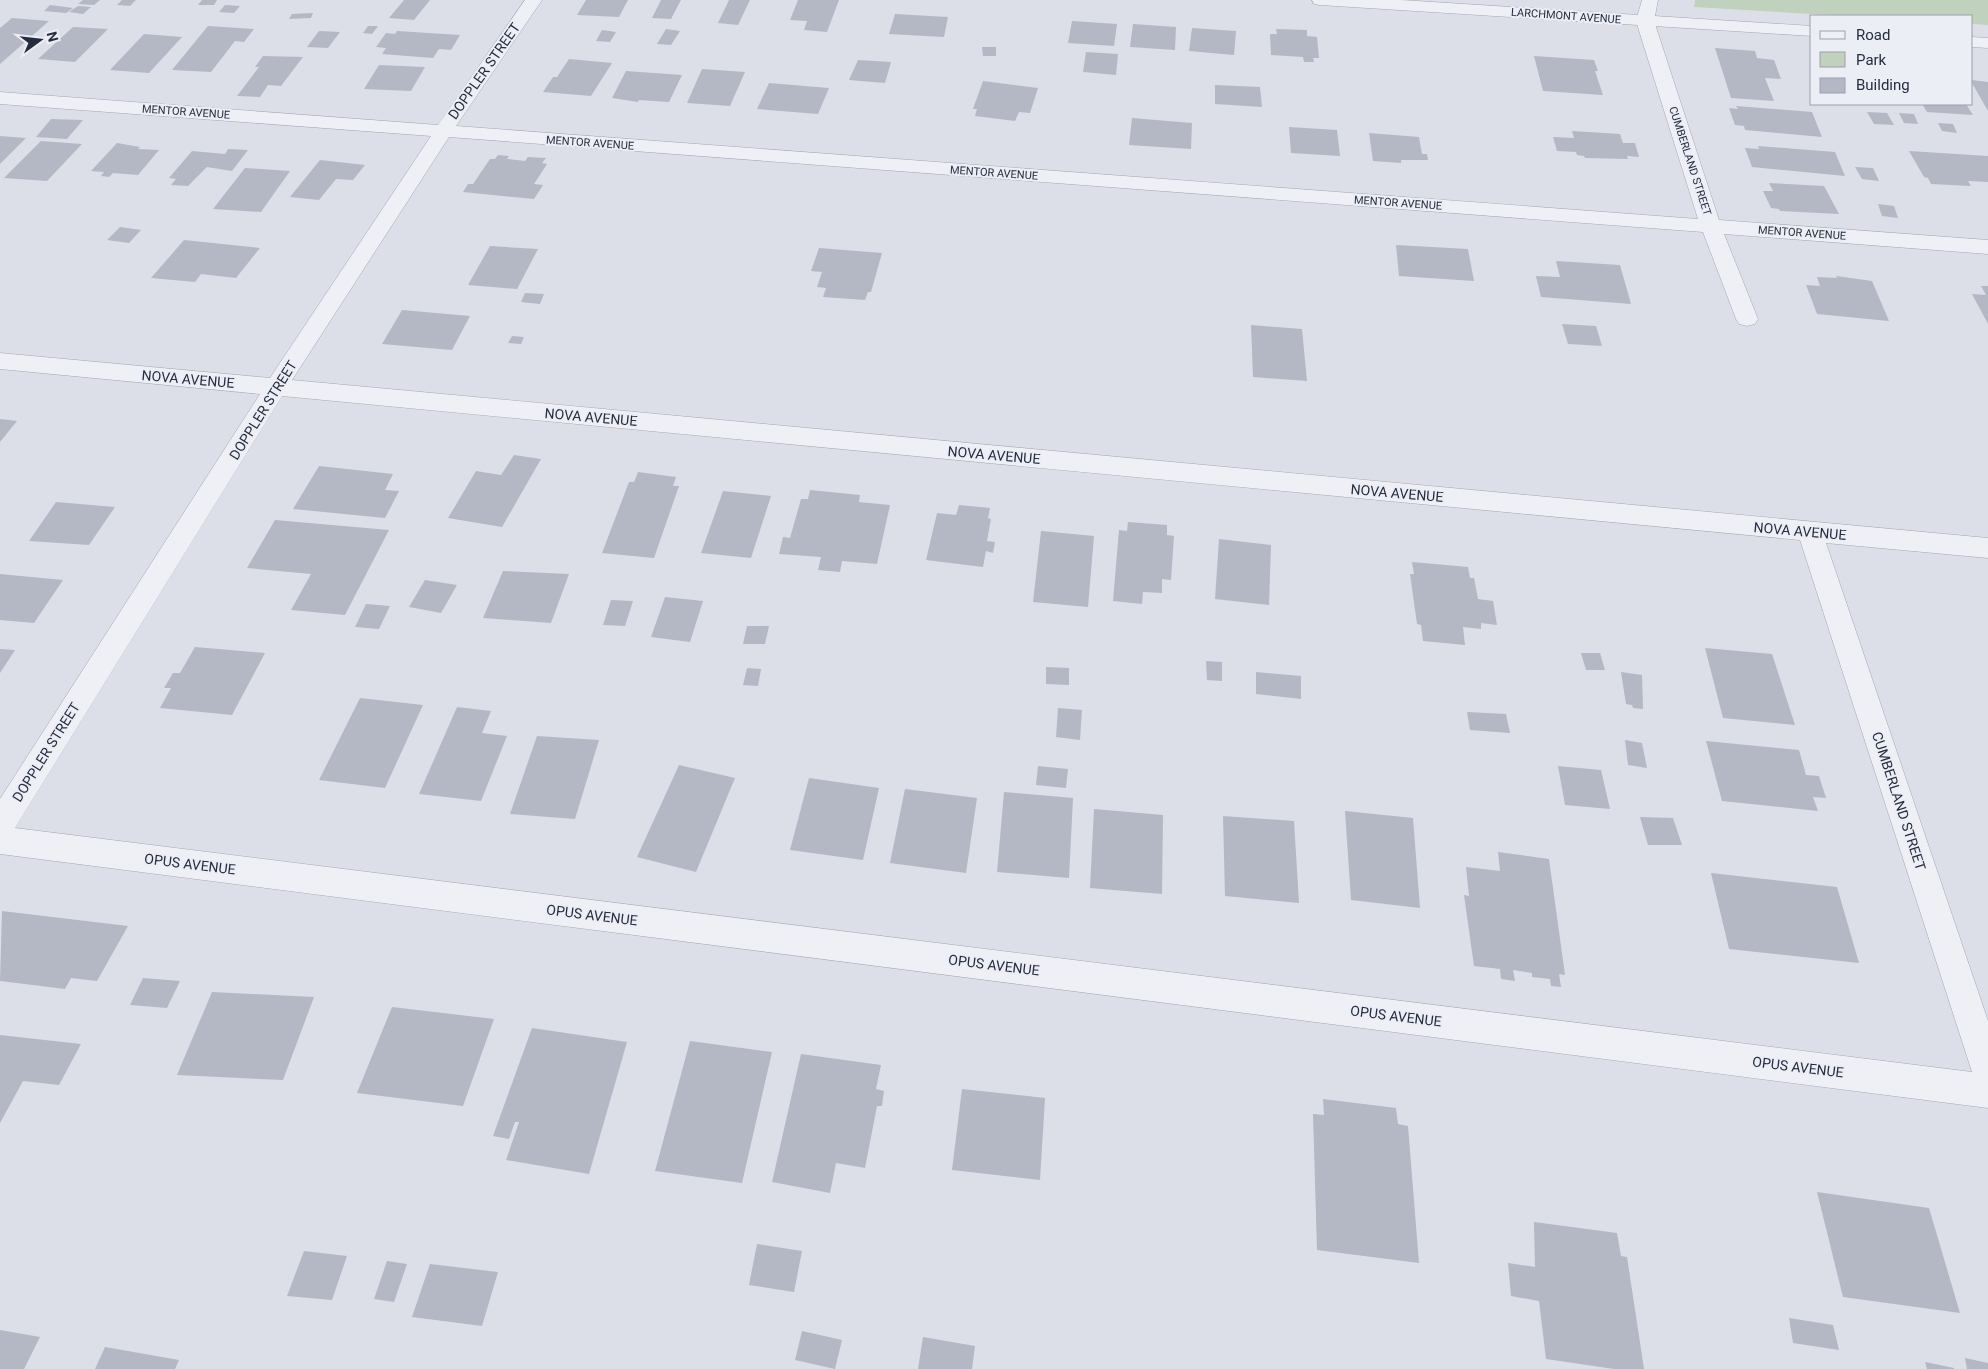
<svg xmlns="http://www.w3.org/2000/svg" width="1988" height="1369" font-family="Roboto,sans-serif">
	<rect width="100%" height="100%" fill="#dcdfe7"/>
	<path fill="#c0d1bd" d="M 1695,0 L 1988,0 L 1988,25 L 1972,24 L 1972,16 L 1849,16 L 1694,7 Z"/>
	<path fill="#b3b8c4" d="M 83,0 L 100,0 L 94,5 L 78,4 Z
		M 122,0 L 136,0 L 130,6 L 117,5 Z
		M 202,0 L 217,0 L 214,5 L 198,5 Z
		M 404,0 L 430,0 L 414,20 L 389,18 Z
		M 586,0 L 628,0 L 619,17 L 577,15 Z
		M 661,0 L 681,0 L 671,19 L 652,18 Z
		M 729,0 L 750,0 L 738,25 L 718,23 Z
		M 798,0 L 839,0 L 827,32 L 804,30 L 807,21 L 790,20 Z
		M 50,5 L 73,8 L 66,13 L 44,11 Z
		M 225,5 L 240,6 L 234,13 L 219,12 Z
		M 78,6 L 91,7 L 83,14 L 69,12 Z
		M 313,13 L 311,18 L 289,19 L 292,14 Z
		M 895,14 L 948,17 L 944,37 L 889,34 Z
		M 12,18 L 49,21 L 0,64 L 0,28 Z
		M 1072,21 L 1117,24 L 1114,46 L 1068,43 Z
		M 1133,24 L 1176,27 L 1175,50 L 1130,47 Z
		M 208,26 L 254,29 L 244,42 L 235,41 L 211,72 L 172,70 Z
		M 368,26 L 378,26 L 372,34 L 363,33 Z
		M 73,27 L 108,29 L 75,62 L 38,59 Z
		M 1192,28 L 1236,31 L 1234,55 L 1189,51 Z
		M 666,29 L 680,31 L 671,45 L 657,44 Z
		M 1276,29 L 1307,30 L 1307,36 L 1317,37 L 1319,58 L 1313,58 L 1314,62 L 1304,62 L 1303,57 L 1271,55 L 1270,34 L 1277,34 Z
		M 602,30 L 616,32 L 610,42 L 596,41 Z
		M 319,31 L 340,32 L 328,48 L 307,47 Z
		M 397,31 L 460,35 L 451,50 L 439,49 L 433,58 L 382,54 L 386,48 L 376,47 L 386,33 L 395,34 Z
		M 144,34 L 182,37 L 149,73 L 110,70 Z
		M 982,47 L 996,47 L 996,56 L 983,56 Z
		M 1715,48 L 1755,51 L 1757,58 L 1774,60 L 1781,79 L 1765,78 L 1774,101 L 1731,98 Z
		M 1086,52 L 1118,54 L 1116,75 L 1083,72 Z
		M 263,56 L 303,57 L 281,86 L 268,85 L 260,97 L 237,96 L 259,67 L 255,67 Z
		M 1534,56 L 1594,60 L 1598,71 L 1595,71 L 1603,95 L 1543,91 Z
		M 569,59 L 612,63 L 591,96 L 543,92 L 553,77 L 557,77 Z
		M 858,60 L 891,62 L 885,83 L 849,80 Z
		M 379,65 L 425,67 L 411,91 L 364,89 Z
		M 702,69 L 745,72 L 730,106 L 687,103 Z
		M 626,71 L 682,75 L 669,102 L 639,100 L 638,102 L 612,98 Z
		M 1972,80 L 1988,82 L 1988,111 L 1972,83 Z
		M 983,81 L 1038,88 L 1030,113 L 1019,112 L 1015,121 L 975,116 L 977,109 L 973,109 Z
		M 769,83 L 829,88 L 818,114 L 757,109 Z
		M 1215,85 L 1260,87 L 1262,107 L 1215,104 Z
		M 1922,104 L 1966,104 L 1973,115 L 1927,112 Z
		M 1736,106 L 1812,112 L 1822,137 L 1745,130 L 1744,126 L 1735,125 L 1729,108 L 1738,109 Z
		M 1867,112 L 1887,113 L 1894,125 L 1874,124 Z
		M 1899,113 L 1914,114 L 1918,124 L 1904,123 Z
		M 1132,118 L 1192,123 L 1191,149 L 1129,145 Z
		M 51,119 L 83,120 L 67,139 L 36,137 Z
		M 1938,123 L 1953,124 L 1957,133 L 1942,131 Z
		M 1289,127 L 1337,130 L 1340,156 L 1291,153 Z
		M 1572,131 L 1620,134 L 1623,143 L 1635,143 L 1639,157 L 1627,156 L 1628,159 L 1585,158 L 1584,156 L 1577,155 L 1576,152 L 1557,151 L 1553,137 L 1574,138 Z
		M 1369,133 L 1419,137 L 1422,154 L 1427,154 L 1428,160 L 1401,160 L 1401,163 L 1373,161 Z
		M 0,136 L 26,138 L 0,164 Z
		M 41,141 L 82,144 L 47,181 L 4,178 Z
		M 117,143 L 140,147 L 138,149 L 159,150 L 138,175 L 113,173 L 109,177 L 101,176 L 104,172 L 91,171 Z
		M 1758,146 L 1835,152 L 1845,176 L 1752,167 L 1745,148 L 1759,149 Z
		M 228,149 L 248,150 L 232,171 L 207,167 L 188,186 L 171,185 L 176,179 L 169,178 L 192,151 L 225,154 Z
		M 1909,151 L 1988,156 L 1988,182 L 1968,181 L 1971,186 L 1931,184 L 1928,178 L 1924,177 Z
		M 498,155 L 509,156 L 507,159 L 525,161 L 528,157 L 546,158 L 542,163 L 547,164 L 534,184 L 543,185 L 534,199 L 463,192 L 468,184 L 473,184 L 490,159 L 495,159 Z
		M 320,160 L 365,165 L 353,180 L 336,179 L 319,200 L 290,197 Z
		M 1855,167 L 1873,168 L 1879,181 L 1862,179 Z
		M 245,168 L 290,171 L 261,212 L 213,209 Z
		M 1769,183 L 1824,186 L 1839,214 L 1780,211 L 1779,209 L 1771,208 L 1763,191 L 1773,191 Z
		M 1878,204 L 1894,206 L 1898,218 L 1882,216 Z
		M 120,227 L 141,230 L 129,243 L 107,240 Z
		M 184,240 L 260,248 L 236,278 L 201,274 L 195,282 L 151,278 Z
		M 1396,245 L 1468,249 L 1474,281 L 1399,276 Z
		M 490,246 L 538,249 L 517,289 L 468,285 Z
		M 819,248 L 882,253 L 871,292 L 868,292 L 865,300 L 823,297 L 826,288 L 817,287 L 822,272 L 811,271 Z
		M 1556,261 L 1620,265 L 1631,304 L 1541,297 L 1536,276 L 1560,277 Z
		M 1836,276 L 1872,281 L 1889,321 L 1817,314 L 1806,285 L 1820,286 L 1817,277 L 1837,278 Z
		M 1981,286 L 1988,286 L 1988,324 L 1972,294 L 1986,295 Z
		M 525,293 L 544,294 L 540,304 L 521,302 Z
		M 402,310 L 470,316 L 452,350 L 382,344 Z
		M 1562,324 L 1596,326 L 1602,346 L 1568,344 Z
		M 1251,325 L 1302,329 L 1307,381 L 1253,377 Z
		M 512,336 L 524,337 L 521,344 L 508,343 Z
		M 0,419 L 17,421 L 0,442 Z
		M 514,455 L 541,459 L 502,527 L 448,518 L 476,471 L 501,475 Z
		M 319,466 L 393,474 L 385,490 L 399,491 L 385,518 L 293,509 Z
		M 638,472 L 676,477 L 673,486 L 679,486 L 654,558 L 602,553 L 629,482 L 634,482 Z
		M 810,490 L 860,495 L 859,502 L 890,505 L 877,564 L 842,561 L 840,572 L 818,570 L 821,557 L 779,554 L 783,537 L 790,538 L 801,499 L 808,499 Z
		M 723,491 L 771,496 L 751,558 L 701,553 Z
		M 56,502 L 115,507 L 89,545 L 29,541 Z
		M 959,505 L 990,508 L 988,518 L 991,519 L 987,541 L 995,542 L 993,553 L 986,551 L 983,567 L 926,560 L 937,513 L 956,515 Z
		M 275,520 L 389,530 L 345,615 L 291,610 L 311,574 L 247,568 Z
		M 1128,522 L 1167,525 L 1167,535 L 1174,536 L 1171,580 L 1162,579 L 1162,593 L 1143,592 L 1142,604 L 1113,601 L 1119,530 L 1127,531 Z
		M 1041,531 L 1094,536 L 1088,607 L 1033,602 Z
		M 1219,539 L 1271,545 L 1269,605 L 1215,599 Z
		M 1412,562 L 1468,567 L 1470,578 L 1474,578 L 1478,599 L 1493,601 L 1497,625 L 1481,623 L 1481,629 L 1463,627 L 1465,645 L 1423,641 L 1421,625 L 1417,624 L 1410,574 L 1414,574 Z
		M 503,571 L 569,574 L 551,623 L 483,618 Z
		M 0,574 L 63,580 L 34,623 L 0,620 Z
		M 425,580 L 457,585 L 441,613 L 409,607 Z
		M 665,597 L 703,601 L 690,642 L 651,637 Z
		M 611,600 L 633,601 L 625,626 L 603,625 Z
		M 366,604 L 390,606 L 379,629 L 355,627 Z
		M 747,626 L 769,626 L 765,644 L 743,644 Z
		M 195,647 L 265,653 L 232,715 L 160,708 L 171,688 L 164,688 L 173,673 L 180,673 Z
		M 1705,648 L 1772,654 L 1795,725 L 1723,718 Z
		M 0,649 L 15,650 L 0,673 Z
		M 1581,653 L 1600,653 L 1605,670 L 1586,670 Z
		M 1206,661 L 1222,662 L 1222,681 L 1207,680 Z
		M 1046,667 L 1069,668 L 1069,685 L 1046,684 Z
		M 747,668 L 761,669 L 758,686 L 743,685 Z
		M 1256,672 L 1301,676 L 1301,699 L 1256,694 Z
		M 1621,672 L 1642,675 L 1643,709 L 1633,708 L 1632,705 L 1626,704 Z
		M 360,698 L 423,705 L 385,788 L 319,780 Z
		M 457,707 L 491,711 L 482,733 L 507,736 L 481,801 L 419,794 Z
		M 1058,708 L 1082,710 L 1080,740 L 1056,737 Z
		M 1467,712 L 1506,714 L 1510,733 L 1470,730 Z
		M 537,736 L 599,740 L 575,819 L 510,814 Z
		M 1625,740 L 1642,743 L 1647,768 L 1628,765 Z
		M 1706,741 L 1799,750 L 1806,775 L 1819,776 L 1826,798 L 1813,797 L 1818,811 L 1722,801 Z
		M 679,765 L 735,778 L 696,872 L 637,857 Z
		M 1038,766 L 1068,769 L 1066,788 L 1036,785 Z
		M 1558,766 L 1601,770 L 1610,809 L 1565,805 Z
		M 809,778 L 879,788 L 863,860 L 790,850 Z
		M 905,789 L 977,798 L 966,873 L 890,863 Z
		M 1004,792 L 1073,798 L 1069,878 L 997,872 Z
		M 1094,809 L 1163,815 L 1162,894 L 1090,888 Z
		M 1345,811 L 1413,818 L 1420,908 L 1351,900 Z
		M 1223,816 L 1294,821 L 1299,903 L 1225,896 Z
		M 1640,817 L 1673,818 L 1682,845 L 1648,845 Z
		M 1498,852 L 1549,859 L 1565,975 L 1559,974 L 1561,987 L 1551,986 L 1550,979 L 1532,977 L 1532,973 L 1513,970 L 1515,981 L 1501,979 L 1500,969 L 1474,966 L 1464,895 L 1469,896 L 1466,867 L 1500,871 Z
		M 1711,873 L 1837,887 L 1859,963 L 1729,949 Z
		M 2,911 L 128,926 L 97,981 L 71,978 L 65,989 L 0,981 Z
		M 143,978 L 180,981 L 167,1008 L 130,1005 Z
		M 212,992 L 314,997 L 283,1080 L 177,1075 Z
		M 392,1007 L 494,1019 L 463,1106 L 357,1093 Z
		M 532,1028 L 627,1042 L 589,1174 L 506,1160 L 519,1122 L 515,1122 L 509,1139 L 493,1136 Z
		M 0,1035 L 81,1044 L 59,1085 L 23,1081 L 0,1123 Z
		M 690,1041 L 772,1052 L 742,1183 L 655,1171 Z
		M 801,1054 L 881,1065 L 876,1089 L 884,1091 L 882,1106 L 877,1106 L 865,1168 L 836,1163 L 830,1193 L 772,1182 Z
		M 962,1089 L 1045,1098 L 1040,1180 L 952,1170 Z
		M 1323,1099 L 1396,1108 L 1398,1124 L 1408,1126 L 1419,1263 L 1317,1250 L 1313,1114 L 1324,1115 Z
		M 1817,1192 L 1929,1208 L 1960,1313 L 1843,1297 Z
		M 1534,1222 L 1617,1233 L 1621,1256 L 1627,1257 L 1644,1369 L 1614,1369 L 1546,1359 L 1539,1301 L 1511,1296 L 1508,1263 L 1535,1267 Z
		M 757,1244 L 802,1251 L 794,1292 L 749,1285 Z
		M 304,1251 L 347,1256 L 332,1300 L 287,1296 Z
		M 387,1261 L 407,1264 L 394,1302 L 374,1299 Z
		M 430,1264 L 498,1272 L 482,1326 L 412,1317 Z
		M 1789,1318 L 1833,1325 L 1839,1350 L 1793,1343 Z
		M 0,1330 L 40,1337 L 24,1369 L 0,1369 Z
		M 802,1331 L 842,1340 L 835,1369 L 795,1360 Z
		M 923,1337 L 975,1346 L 972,1369 L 918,1369 Z
		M 105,1347 L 179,1360 L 175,1369 L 95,1369 Z
		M 1965,1358 L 1988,1363 L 1988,1369 L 1967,1369 Z
		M 1925,1362 L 1954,1368 L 1954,1369 L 1927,1369 Z"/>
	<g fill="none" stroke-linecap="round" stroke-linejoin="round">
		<defs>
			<path id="minor" d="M 525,0 L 542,0 L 456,126 L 1698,219 L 1636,21 L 1642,0 L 1658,0 L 1654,21 L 1719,220 L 1988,240 L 1988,254 L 1724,234 L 1758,319 L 1755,324 L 1747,326 L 1739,324 L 1736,319 L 1703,232 L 449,137 L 292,380 L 1988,538 L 1988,558 L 1826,543 L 1988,1021 L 1988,1108 L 0,854 L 0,799 L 260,394 L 0,369 L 0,353 L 270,378 L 431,136 L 0,104 L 0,92 L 438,125 ZM 282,396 L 1800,540 L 1972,1072 L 15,828 Z"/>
			<path id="tertiary" d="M 1312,0 L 1401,0 L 1812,26 L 1812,36 L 1320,5 L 1314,4 Z
				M 1972,37 L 1988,38 L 1988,48 L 1972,47 Z"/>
		</defs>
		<use href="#minor" stroke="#a1a6b1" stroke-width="1"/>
		<use href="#tertiary" stroke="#a1a6b1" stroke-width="1"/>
		<use href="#minor" fill="#eff0f5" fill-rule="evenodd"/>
		<use href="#tertiary" fill="#eff0f5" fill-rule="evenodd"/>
	</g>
	<g text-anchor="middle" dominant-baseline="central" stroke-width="4" stroke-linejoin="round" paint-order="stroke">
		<g font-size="11" fill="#252c3e" stroke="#ebeef5">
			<text transform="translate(1566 16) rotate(4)">LARCHMONT AVENUE</text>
			<text transform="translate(186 112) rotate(4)">MENTOR AVENUE</text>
			<text transform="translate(590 143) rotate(4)">MENTOR AVENUE</text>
			<text transform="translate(1690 161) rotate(72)">CUMBERLAND STREET</text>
			<text transform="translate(994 173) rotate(4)">MENTOR AVENUE</text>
			<text transform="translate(1398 203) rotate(4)">MENTOR AVENUE</text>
			<text transform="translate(1802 233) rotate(4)">MENTOR AVENUE</text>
		</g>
		<g font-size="14" fill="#252c3e" stroke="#ebeef5">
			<text transform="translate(484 71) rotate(-55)">DOPPLER STREET</text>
			<text transform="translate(188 379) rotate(5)">NOVA AVENUE</text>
			<text transform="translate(263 410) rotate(-58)">DOPPLER STREET</text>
			<text transform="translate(591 417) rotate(5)">NOVA AVENUE</text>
			<text transform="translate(994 455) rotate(5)">NOVA AVENUE</text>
			<text transform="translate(1397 493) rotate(5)">NOVA AVENUE</text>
			<text transform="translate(1800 531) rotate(5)">NOVA AVENUE</text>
			<text transform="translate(46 752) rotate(-58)">DOPPLER STREET</text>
			<text transform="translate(1899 801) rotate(72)">CUMBERLAND STREET</text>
			<text transform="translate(190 864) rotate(7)">OPUS AVENUE</text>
			<text transform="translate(592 915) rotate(7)">OPUS AVENUE</text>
			<text transform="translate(994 965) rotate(7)">OPUS AVENUE</text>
			<text transform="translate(1396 1016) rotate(7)">OPUS AVENUE</text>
			<text transform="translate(1798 1067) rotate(7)">OPUS AVENUE</text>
		</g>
	</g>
	<rect x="1810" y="15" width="162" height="90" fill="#ebeef5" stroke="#9ca0ac"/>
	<rect x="1820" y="31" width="25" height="8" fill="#eff0f5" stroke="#9ca0ac"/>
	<text x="1856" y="40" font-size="15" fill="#252c3e">Road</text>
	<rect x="1820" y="52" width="25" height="15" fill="#c0d1bd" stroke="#9ca0ac"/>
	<text x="1856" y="65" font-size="15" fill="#252c3e">Park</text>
	<rect x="1820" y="78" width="25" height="15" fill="#b3b8c4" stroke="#9ca0ac"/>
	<text x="1856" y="90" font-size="15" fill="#252c3e">Building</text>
	<g transform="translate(40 40) rotate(75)" stroke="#ebeef5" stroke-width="4" paint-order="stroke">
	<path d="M0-4L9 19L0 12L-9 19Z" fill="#252c3e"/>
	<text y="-8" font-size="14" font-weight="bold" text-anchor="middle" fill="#252c3e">N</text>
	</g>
</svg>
